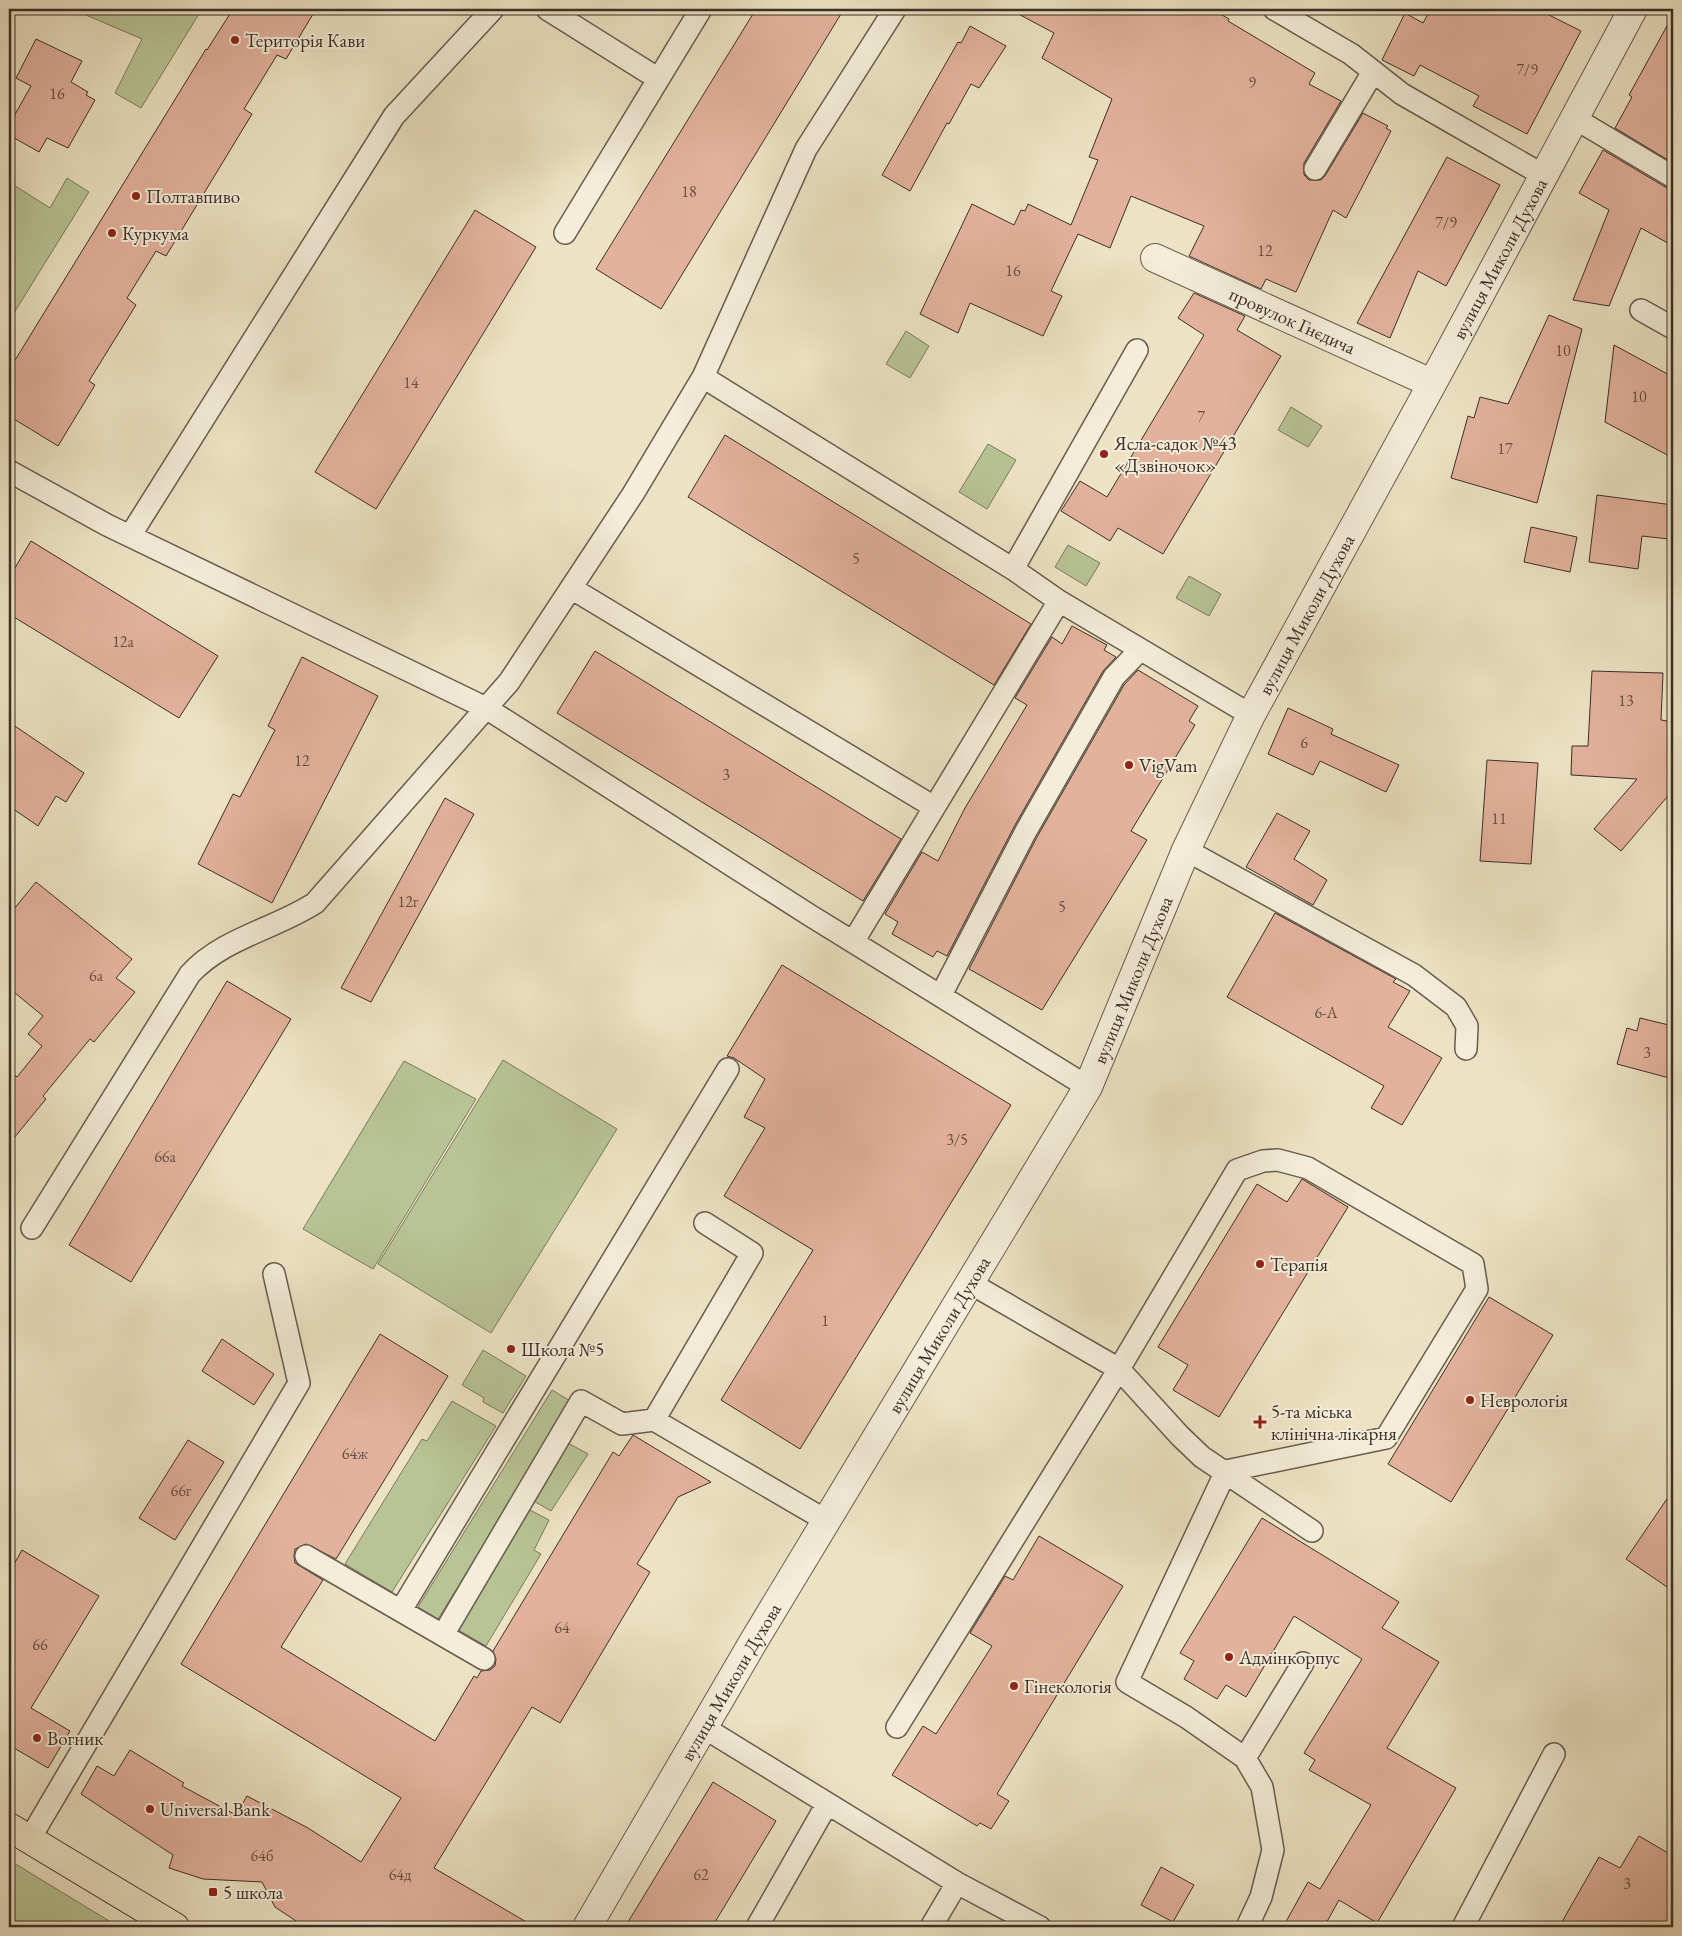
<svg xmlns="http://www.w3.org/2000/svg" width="1682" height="1936" font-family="'EB Garamond',serif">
	<rect width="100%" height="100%" fill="#ede3c4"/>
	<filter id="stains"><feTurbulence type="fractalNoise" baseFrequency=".004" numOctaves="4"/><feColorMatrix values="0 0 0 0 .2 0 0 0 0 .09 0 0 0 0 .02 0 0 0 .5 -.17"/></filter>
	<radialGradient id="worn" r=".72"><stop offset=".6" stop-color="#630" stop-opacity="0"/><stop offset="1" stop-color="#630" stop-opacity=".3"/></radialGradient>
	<path fill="#b8c495" stroke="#7a7a5e" d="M 72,9 L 202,9 L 141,108 L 115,93 L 142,39 Z
		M 67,178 L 89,192 L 9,321 L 9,182 L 50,208 Z
		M 906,331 L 929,346 L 910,378 L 886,364 Z
		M 1291,407 L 1322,426 L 1308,447 L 1278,430 Z
		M 988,444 L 1016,460 L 987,509 L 959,492 Z
		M 1068,545 L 1100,563 L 1086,586 L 1055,567 Z
		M 1189,576 L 1221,594 L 1209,616 L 1176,598 Z
		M 503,1060 L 617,1129 L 491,1333 L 378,1264 Z
		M 404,1061 L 476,1099 L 373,1269 L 303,1229 Z
		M 483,1350 L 526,1376 L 503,1413 L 483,1402 L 484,1398 L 462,1385 Z
		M 552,1390 L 572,1402 L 438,1619 L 418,1607 Z
		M 452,1401 L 496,1426 L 392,1592 L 345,1564 L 422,1439 L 427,1441 Z
		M 568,1443 L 588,1454 L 551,1511 L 532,1500 Z
		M 528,1509 L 549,1520 L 534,1550 L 541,1554 L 486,1646 L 455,1628 Z
		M 9,1860 L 119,1927 L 9,1927 Z"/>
	<path fill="#e3b29d" stroke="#3c2f27" d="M 233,9 L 316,9 L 286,59 L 277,55 L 244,109 L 252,114 L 166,256 L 156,251 L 127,298 L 136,305 L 89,381 L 95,385 L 58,446 L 9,416 L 9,370 L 206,49 L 207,50 Z
		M 756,9 L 844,9 L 661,309 L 596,269 Z
		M 1009,9 L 1212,9 L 1229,19 L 1228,21 L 1315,73 L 1309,84 L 1341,101 L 1304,163 L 1304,175 L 1309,180 L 1321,180 L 1325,176 L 1363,113 L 1388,126 L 1386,128 L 1391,131 L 1346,218 L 1333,210 L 1296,292 L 1266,279 L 1261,289 L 1189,256 L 1204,226 L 1131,196 L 1110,248 L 1078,234 L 1051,291 L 1062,296 L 1043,336 L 970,303 L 958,333 L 920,314 L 972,204 L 1014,225 L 1021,210 L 1025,211 L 1028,204 L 1071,225 L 1098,160 L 1089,157 L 1112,99 L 1042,58 L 1054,33 Z
		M 1431,9 L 1537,9 L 1581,31 L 1527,134 L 1473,106 L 1479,96 L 1420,65 L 1414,76 L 1382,60 L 1405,13 L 1423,23 Z
		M 1673,15 L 1673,163 L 1615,128 L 1632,97 L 1629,95 Z
		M 970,26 L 1006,46 L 979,88 L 971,84 L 949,124 L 947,123 L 910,191 L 882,175 L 958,42 L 961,43 Z
		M 36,39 L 82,61 L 71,82 L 88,92 L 86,95 L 95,100 L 68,148 L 47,138 L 39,152 L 9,135 L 9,125 L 31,86 L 16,78 Z
		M 1603,150 L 1667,188 L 1673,189 L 1673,246 L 1641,228 L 1609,306 L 1573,300 L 1609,210 L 1579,193 Z
		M 1447,157 L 1500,185 L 1446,286 L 1418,271 L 1390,338 L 1357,323 Z
		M 475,210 L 536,247 L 376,509 L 315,472 Z
		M 1194,293 L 1245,316 L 1237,330 L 1281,356 L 1163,554 L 1118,528 L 1110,541 L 1061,511 L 1080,481 L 1107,497 L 1204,335 L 1178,318 Z
		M 1549,315 L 1582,329 L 1537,503 L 1451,478 L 1468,416 L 1474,418 L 1480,397 L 1508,404 Z
		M 1614,345 L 1673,377 L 1673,458 L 1605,422 Z
		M 725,435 L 1031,624 L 994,685 L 688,497 Z
		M 1597,495 L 1673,505 L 1673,536 L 1670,536 L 1669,539 L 1642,536 L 1638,569 L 1589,562 Z
		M 1531,527 L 1577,537 L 1570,572 L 1524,562 Z
		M 31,541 L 218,656 L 179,718 L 9,614 L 9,578 Z
		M 1072,626 L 1107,645 L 1104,650 L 1116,657 L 1103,671 L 1015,825 L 947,956 L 937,951 L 933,957 L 892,934 L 898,922 L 885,914 L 922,852 L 938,861 L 965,808 L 1027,705 L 1015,698 L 1052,637 L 1062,644 Z
		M 595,651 L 901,839 L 863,901 L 557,713 Z
		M 302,657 L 378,696 L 272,903 L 198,864 L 233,794 L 240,797 L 275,730 L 268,726 Z
		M 1138,670 L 1198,706 L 1189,721 L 1195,725 L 1131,831 L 1147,840 L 1042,1010 L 969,969 L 1037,837 L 1124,685 Z
		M 1592,671 L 1663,673 L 1661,720 L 1673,722 L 1673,790 L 1621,851 L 1594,829 L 1637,779 L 1571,775 L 1572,746 L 1588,746 Z
		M 1288,708 L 1333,729 L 1331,734 L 1399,765 L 1386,792 L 1320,761 L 1313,775 L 1268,754 Z
		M 9,722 L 84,773 L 66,802 L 56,796 L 38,826 L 9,806 Z
		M 1487,760 L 1538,763 L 1531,864 L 1480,861 Z
		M 445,798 L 474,814 L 371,1002 L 341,988 Z
		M 1277,813 L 1310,831 L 1294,859 L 1327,880 L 1313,905 L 1246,867 Z
		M 36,882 L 132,959 L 116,978 L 135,992 L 94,1042 L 90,1039 L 43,1096 L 46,1099 L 9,1144 L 9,1070 L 17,1077 L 42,1046 L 28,1034 L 43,1016 L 9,988 L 9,915 Z
		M 1275,913 L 1396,979 L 1393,982 L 1410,991 L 1388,1027 L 1442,1058 L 1402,1125 L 1371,1108 L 1384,1086 L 1227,997 Z
		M 782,965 L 1011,1105 L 800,1449 L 721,1400 L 813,1250 L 724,1196 L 765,1128 L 744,1117 L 765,1079 L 734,1058 L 727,1056 Z
		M 227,981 L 291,1019 L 131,1282 L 69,1245 Z
		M 1640,1018 L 1673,1026 L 1673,1079 L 1617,1064 L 1627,1028 L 1637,1031 Z
		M 1302,1179 L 1348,1207 L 1219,1417 L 1173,1390 L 1188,1365 L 1158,1347 L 1257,1184 L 1287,1202 Z
		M 1489,1297 L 1553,1335 L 1451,1502 L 1388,1464 Z
		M 380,1334 L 448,1376 L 336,1559 L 306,1544 L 295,1549 L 294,1556 L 295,1563 L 323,1580 L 281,1647 L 435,1741 L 474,1676 L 477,1678 L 481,1671 L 490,1670 L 495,1666 L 496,1659 L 493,1651 L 613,1452 L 619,1456 L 633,1435 L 711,1482 L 678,1497 L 637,1564 L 650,1572 L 560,1723 L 532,1707 L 434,1868 L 535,1927 L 305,1927 L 275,1907 L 262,1882 L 203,1879 L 169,1868 L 173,1855 L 81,1794 L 97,1766 L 114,1776 L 130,1750 L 184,1783 L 182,1786 L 236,1815 L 247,1796 L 308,1828 L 361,1862 L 401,1798 L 181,1664 Z
		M 222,1339 L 274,1374 L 254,1405 L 202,1371 Z
		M 188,1440 L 224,1462 L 175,1540 L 139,1518 Z
		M 1673,1490 L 1673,1591 L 1626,1559 Z
		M 1262,1518 L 1399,1602 L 1382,1628 L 1439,1662 L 1387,1748 L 1456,1788 L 1377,1923 L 1339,1900 L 1324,1927 L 1283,1927 L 1308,1882 L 1320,1889 L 1371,1805 L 1309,1770 L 1315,1760 L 1304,1753 L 1362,1659 L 1294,1616 L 1246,1697 L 1226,1685 L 1217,1699 L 1184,1679 L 1194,1661 L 1180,1653 Z
		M 1039,1536 L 1123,1586 L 997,1794 L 1009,1801 L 991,1829 L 980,1823 L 977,1826 L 892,1775 L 923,1726 L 936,1734 L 992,1646 L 970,1633 L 1005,1576 L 1013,1580 Z
		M 22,1550 L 99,1596 L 31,1708 L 70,1731 L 48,1768 L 9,1745 L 9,1573 Z
		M 713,1782 L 776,1821 L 712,1927 L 625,1927 Z
		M 1639,1836 L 1673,1856 L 1673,1914 L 1665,1927 L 1559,1927 L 1599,1857 L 1620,1868 Z
		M 1161,1867 L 1194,1885 L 1173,1922 L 1141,1905 Z"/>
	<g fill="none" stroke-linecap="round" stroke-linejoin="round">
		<defs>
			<path id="service" d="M 547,9 L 657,78
				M 1274,9 L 1351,54 L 1402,94 L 1543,175
				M 1574,118 L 1673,177
				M 1315,169 L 1373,72
				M 565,233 L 701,9
				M 1641,310 L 1673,328
				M 703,377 L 1013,569 L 1059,601 L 1251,715
				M 9,471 L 107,525 L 486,708 L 811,916 L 1088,1087
				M 130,536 L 394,116 L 493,9
				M 1013,569 L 1137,350
				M 571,588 L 934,807
				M 1186,850 L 1414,975 L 1456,1007 L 1467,1026 L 1466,1049
				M 853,942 L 1059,601
				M 941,995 L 1026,831 L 1114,677 L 1140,650
				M 32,1228 L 190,974 C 223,938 275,929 315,903 L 509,682 L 633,494 L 703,377 L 806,149 L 895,9
				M 970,1283 L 1119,1369 L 1180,1436 L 1202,1457 L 1312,1531
				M 654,1420 L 752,1253 L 705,1223
				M 306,1556 L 484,1659
				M 401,1610 L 728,1069
				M 443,1635 L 581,1401 L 622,1424 L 654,1420 L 827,1521
				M 703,1727 L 957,1883 L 1040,1927
				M 897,1727 L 1119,1369 L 1237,1170 L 1263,1161 L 1278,1160 L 1308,1168 L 1473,1264 L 1477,1289 L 1386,1438 L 1226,1471 L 1127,1682 L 1186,1717 L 1245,1758 L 1262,1787 L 1273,1850 L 1261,1897 L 1247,1927
				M 1245,1758 L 1303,1663
				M 29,1840 L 299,1383 L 274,1274
				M 757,1927 L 827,1804
				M 931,1927 L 957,1883
				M 1463,1927 L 1554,1754"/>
			<g id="minor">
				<path id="s1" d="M 1155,258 L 1431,383"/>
				<path id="s2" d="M 587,1927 L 752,1644 L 1088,1087 L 1186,850 L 1251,715 L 1438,373 L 1633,9"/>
			</g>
			<path id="primary" d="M 9,1827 L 175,1927"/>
		</defs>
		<use href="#service" stroke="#685c4e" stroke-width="24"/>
		<use href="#minor" stroke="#685c4e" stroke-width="30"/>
		<use href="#primary" stroke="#3c2f27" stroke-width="30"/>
		<use href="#service" stroke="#f3edd9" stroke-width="21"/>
		<use href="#minor" stroke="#f3edd9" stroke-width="28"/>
		<use href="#primary" stroke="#ede3c4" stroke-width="28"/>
	</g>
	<g fill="#8f2418" stroke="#f3edd9" stroke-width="2">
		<circle cx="235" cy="40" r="5"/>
		<circle cx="136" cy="196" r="5"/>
		<circle cx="112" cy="233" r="5"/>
		<circle cx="1104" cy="454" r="5"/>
		<circle cx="1129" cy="765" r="5"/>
		<circle cx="1260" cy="1264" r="5"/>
		<circle cx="511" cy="1349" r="5"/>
		<circle cx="1470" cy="1400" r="5"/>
		<path d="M1257.5 1414.5h5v5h5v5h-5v5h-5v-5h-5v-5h5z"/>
		<circle cx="1229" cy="1657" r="5"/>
		<circle cx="1014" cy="1686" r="5"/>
		<circle cx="37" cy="1738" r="5"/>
		<circle cx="150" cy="1809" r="5"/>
		<rect x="208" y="1887" width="10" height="10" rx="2.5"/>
	</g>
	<g text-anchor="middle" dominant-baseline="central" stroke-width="4" stroke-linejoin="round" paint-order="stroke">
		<g font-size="16" fill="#665044">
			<text x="1527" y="69">7/9</text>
			<text x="1252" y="82">9</text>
			<text x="57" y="93">16</text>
			<text x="689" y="191">18</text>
			<text x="1446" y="222">7/9</text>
			<text x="1265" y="250">12</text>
			<text x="1013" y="270">16</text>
			<text x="1563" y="350">10</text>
			<text x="411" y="382">14</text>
			<text x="1639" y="396">10</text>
			<text x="1201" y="416">7</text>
			<text x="1505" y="448">17</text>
			<text x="856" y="558">5</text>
			<text x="123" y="641">12а</text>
			<text x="1626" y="700">13</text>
			<text x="1304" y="742">6</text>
			<text x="302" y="760">12</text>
			<text x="726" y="774">3</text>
			<text x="1499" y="818">11</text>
			<text x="408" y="901">12г</text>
			<text x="1062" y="906">5</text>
			<text x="96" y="975">6а</text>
			<text x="1326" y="1012">6-А</text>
			<text x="1647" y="1052">3</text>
			<text x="957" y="1139">3/5</text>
			<text x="165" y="1156">66а</text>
			<text x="825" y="1320">1</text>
			<text x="355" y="1453">64ж</text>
			<text x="181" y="1490">66г</text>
			<text x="562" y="1627">64</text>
			<text x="40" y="1644">66</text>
			<text x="262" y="1855">64б</text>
			<text x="400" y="1874">64д</text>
			<text x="701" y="1874">62</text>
			<text x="1627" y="1883">3</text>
		</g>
		<g font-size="19" fill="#3c2f27" stroke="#f3edd9" text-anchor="start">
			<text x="245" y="40">Територія Кави</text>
			<text x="146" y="196">Полтавпиво</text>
			<text x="122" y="233">Куркума</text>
			<text x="1114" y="443">Ясла-садок №43<tspan x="1114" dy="22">«Дзвіночок»</tspan></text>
			<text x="1139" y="765">VigVam</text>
			<text x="1270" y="1264">Терапія</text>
			<text x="521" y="1349">Школа №5</text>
			<text x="1480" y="1400">Неврологія</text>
			<text x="1271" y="1411">5-та міська<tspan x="1271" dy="22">клінічна лікарня</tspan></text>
			<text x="1239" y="1657">Адмінкорпус</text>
			<text x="1024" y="1686">Гінекологія</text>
			<text x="47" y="1738">Вогник</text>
			<text x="160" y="1809">Universal Bank</text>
			<text x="223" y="1892">5 школа</text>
		</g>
		<g font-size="19" fill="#3c2f27" stroke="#f3edd9">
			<text stroke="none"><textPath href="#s2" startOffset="1904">вулиця Миколи Духова</textPath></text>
			<text stroke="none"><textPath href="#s1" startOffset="151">провулок Гнєдича</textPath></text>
			<text stroke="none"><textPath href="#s2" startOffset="1499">вулиця Миколи Духова</textPath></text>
			<text stroke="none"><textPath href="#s2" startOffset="1094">вулиця Миколи Духова</textPath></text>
			<text stroke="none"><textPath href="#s2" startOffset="689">вулиця Миколи Духова</textPath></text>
			<text stroke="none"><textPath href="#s2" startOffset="284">вулиця Миколи Духова</textPath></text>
		</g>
	</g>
	<rect width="1682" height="1936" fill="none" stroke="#ede3c4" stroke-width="30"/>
	<rect x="10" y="10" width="1662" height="1916" fill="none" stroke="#3c2f27" stroke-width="2.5"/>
	<rect x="15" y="15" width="1652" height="1906" fill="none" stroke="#3c2f27"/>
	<rect width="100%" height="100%" filter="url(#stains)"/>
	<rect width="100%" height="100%" fill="url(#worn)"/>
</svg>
